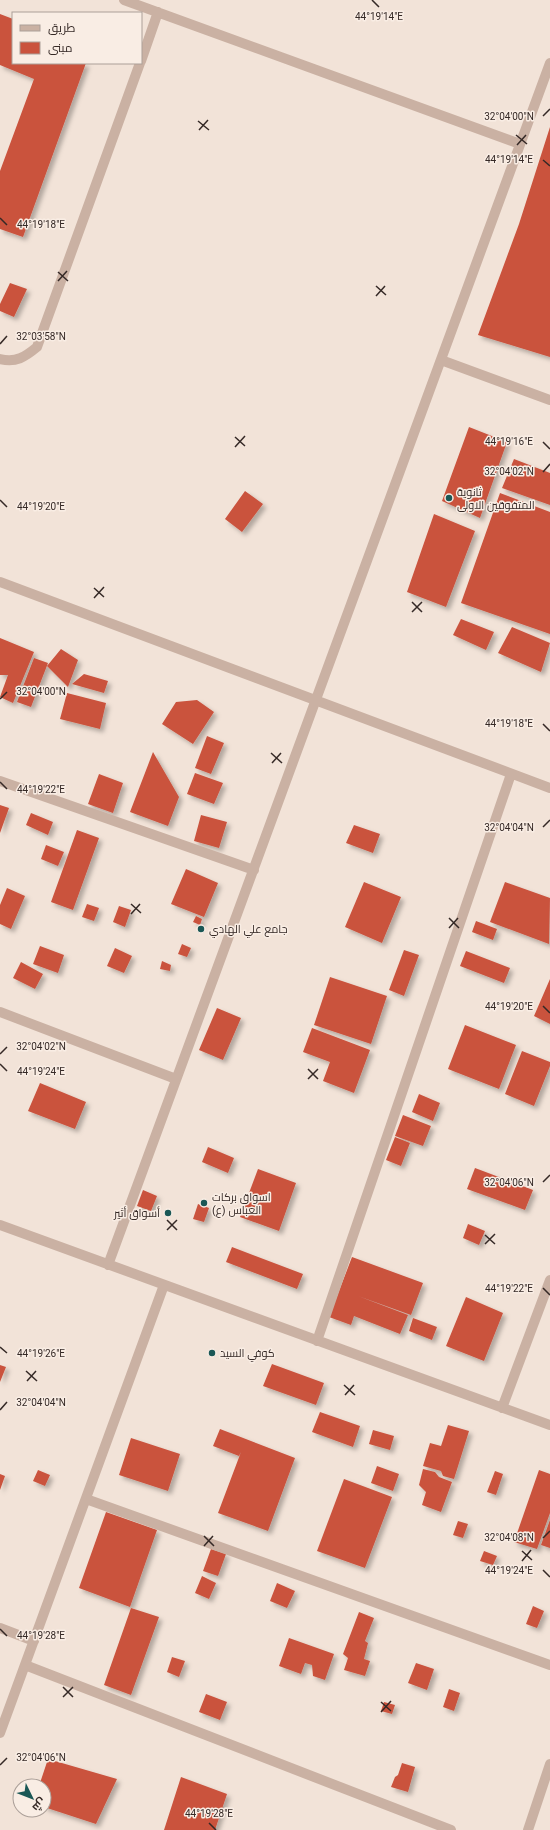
<svg xmlns="http://www.w3.org/2000/svg" width="550" height="1830" font-family="Roboto,Cairo,sans-serif">
	<defs>
		<filter id="shadow"><feDropShadow dx="3.5" dy="3.5" stdDeviation="2" flood-color="#0004"/></filter>
	</defs>
	<rect width="100%" height="100%" fill="#f2e3d8"/>
	<path fill="#ca523d" filter="url(#shadow)" d="M 0,14 L 13,19 L 13,63 L 86,63 L 23,237 L 0,229 L 0,171 L 34,79 L 0,65 Z
		M 550,127 L 550,357 L 478,335 L 519,224 Z
		M 10,283 L 27,289 L 14,317 L 0,311 L 0,304 Z
		M 469,427 L 507,442 L 480,518 L 442,501 Z
		M 514,459 L 550,473 L 550,505 L 502,488 Z
		M 245,491 L 263,504 L 242,532 L 225,519 Z
		M 500,493 L 550,512 L 550,634 L 461,603 Z
		M 434,514 L 475,531 L 446,607 L 407,592 Z
		M 461,619 L 494,632 L 486,650 L 453,635 Z
		M 512,627 L 550,643 L 541,672 L 498,653 Z
		M 0,638 L 34,652 L 13,703 L 0,697 L 8,675 L 0,675 Z
		M 61,649 L 78,660 L 68,687 L 47,666 Z
		M 34,658 L 48,663 L 31,707 L 17,702 Z
		M 84,674 L 108,681 L 104,693 L 72,684 Z
		M 67,693 L 106,703 L 100,729 L 60,719 Z
		M 197,700 L 214,712 L 193,744 L 162,724 L 176,702 Z
		M 207,736 L 224,743 L 211,774 L 195,768 Z
		M 153,752 L 179,797 L 168,826 L 130,812 Z
		M 195,773 L 223,783 L 214,804 L 187,794 Z
		M 99,774 L 123,783 L 113,813 L 88,804 Z
		M 0,805 L 9,808 L 0,833 Z
		M 31,813 L 53,822 L 48,835 L 26,825 Z
		M 201,815 L 227,822 L 219,848 L 194,841 Z
		M 354,825 L 380,834 L 373,853 L 346,843 Z
		M 77,830 L 99,838 L 73,910 L 51,902 Z
		M 46,845 L 64,852 L 58,866 L 41,859 Z
		M 186,869 L 218,883 L 204,917 L 171,904 Z
		M 364,882 L 401,897 L 382,943 L 345,927 Z
		M 505,882 L 550,898 L 549,944 L 490,922 Z
		M 7,888 L 25,896 L 11,929 L 0,924 L 0,905 Z
		M 87,904 L 99,908 L 94,921 L 82,917 Z
		M 119,906 L 131,910 L 125,927 L 113,922 Z
		M 196,916 L 202,919 L 200,925 L 193,922 Z
		M 476,921 L 497,929 L 493,940 L 472,932 Z
		M 182,944 L 191,948 L 187,957 L 178,954 Z
		M 40,946 L 64,955 L 58,973 L 33,964 Z
		M 115,948 L 132,956 L 124,973 L 107,966 Z
		M 404,950 L 419,955 L 404,996 L 389,990 Z
		M 466,951 L 510,968 L 504,983 L 460,966 Z
		M 162,961 L 171,965 L 170,971 L 160,969 Z
		M 21,962 L 43,974 L 35,989 L 13,978 Z
		M 330,977 L 387,996 L 371,1044 L 314,1025 Z
		M 550,979 L 550,1024 L 534,1016 Z
		M 217,1008 L 241,1018 L 223,1060 L 199,1050 Z
		M 465,1025 L 516,1045 L 499,1089 L 448,1069 Z
		M 312,1028 L 370,1050 L 354,1093 L 323,1081 L 330,1062 L 303,1052 Z
		M 522,1051 L 550,1062 L 550,1066 L 534,1106 L 505,1094 Z
		M 40,1083 L 86,1102 L 75,1129 L 28,1111 Z
		M 419,1094 L 440,1103 L 433,1121 L 412,1112 Z
		M 403,1115 L 431,1126 L 423,1146 L 395,1136 Z
		M 395,1137 L 410,1143 L 401,1166 L 386,1160 Z
		M 208,1147 L 234,1158 L 228,1173 L 202,1162 Z
		M 475,1168 L 533,1190 L 525,1210 L 467,1189 Z
		M 258,1169 L 296,1183 L 279,1231 L 240,1217 Z
		M 143,1190 L 157,1196 L 151,1211 L 137,1206 Z
		M 198,1204 L 209,1208 L 204,1222 L 193,1219 Z
		M 468,1224 L 485,1231 L 479,1245 L 463,1238 Z
		M 232,1247 L 303,1274 L 297,1289 L 226,1262 Z
		M 352,1257 L 423,1283 L 411,1315 L 358,1296 L 408,1315 L 400,1334 L 354,1316 L 351,1325 L 329,1317 Z
		M 466,1297 L 503,1313 L 484,1361 L 446,1346 Z
		M 413,1318 L 437,1327 L 432,1340 L 409,1331 Z
		M 272,1364 L 324,1383 L 316,1405 L 263,1386 Z
		M 0,1365 L 6,1367 L 0,1382 Z
		M 320,1412 L 360,1426 L 353,1447 L 312,1432 Z
		M 448,1425 L 469,1431 L 454,1479 L 443,1476 L 441,1471 L 423,1466 L 430,1443 L 441,1446 Z
		M 220,1429 L 295,1458 L 268,1531 L 218,1513 L 241,1452 L 239,1456 L 213,1446 Z
		M 373,1430 L 394,1436 L 390,1450 L 369,1444 Z
		M 131,1438 L 180,1454 L 168,1491 L 119,1475 Z
		M 377,1466 L 399,1474 L 393,1491 L 371,1483 Z
		M 423,1469 L 435,1472 L 439,1477 L 452,1482 L 441,1512 L 422,1505 L 426,1492 L 419,1485 Z
		M 38,1470 L 50,1475 L 45,1486 L 33,1481 Z
		M 539,1470 L 550,1474 L 550,1513 L 537,1549 L 514,1542 Z
		M 495,1471 L 503,1474 L 496,1495 L 487,1492 Z
		M 0,1474 L 5,1476 L 0,1490 Z
		M 344,1479 L 392,1497 L 365,1568 L 317,1551 Z
		M 106,1512 L 157,1530 L 130,1607 L 79,1588 Z
		M 550,1520 L 550,1548 L 541,1545 Z
		M 458,1521 L 468,1524 L 463,1538 L 453,1535 Z
		M 211,1549 L 226,1554 L 218,1576 L 203,1571 Z
		M 484,1551 L 497,1556 L 493,1565 L 480,1561 Z
		M 202,1576 L 216,1583 L 209,1599 L 195,1593 Z
		M 277,1583 L 295,1591 L 287,1608 L 270,1601 Z
		M 533,1606 L 544,1611 L 537,1628 L 526,1624 Z
		M 131,1608 L 159,1617 L 131,1695 L 104,1685 Z
		M 359,1612 L 374,1618 L 365,1641 L 368,1643 L 364,1659 L 370,1661 L 365,1676 L 344,1670 L 348,1658 L 343,1654 Z
		M 289,1638 L 334,1654 L 325,1680 L 313,1676 L 312,1665 L 305,1663 L 301,1674 L 279,1666 Z
		M 172,1657 L 185,1661 L 179,1677 L 167,1672 Z
		M 416,1663 L 434,1669 L 427,1690 L 408,1683 Z
		M 449,1689 L 460,1693 L 454,1711 L 443,1707 Z
		M 206,1694 L 227,1702 L 220,1720 L 199,1712 Z
		M 384,1702 L 395,1705 L 392,1714 L 381,1711 Z
		M 48,1759 L 117,1779 L 96,1824 L 44,1807 L 44,1786 L 39,1786 Z
		M 402,1763 L 415,1767 L 408,1792 L 391,1787 L 395,1777 L 398,1775 Z
		M 181,1777 L 227,1794 L 215,1830 L 164,1830 Z"/>
	<g fill="none" stroke-linecap="round" stroke-linejoin="round">
		<path stroke="#cab1a3" stroke-width="10" d="M 124,0 L 520,144
			M 141,61 L 158,12
			M 0,359 C 16,363 25,357 37,347 L 140,63
			M 441,360 L 550,400
			M 0,582 L 550,788
			M 0,781 L 254,870
			M 0,1012 L 176,1079
			M 0,1225 L 550,1425
			M 108,1265 L 550,63
			M 317,1341 L 511,774
			M 502,1408 L 550,1280
			M 86,1499 L 550,1665
			M 0,1628 L 34,1641
			M 25,1665 L 451,1830
			M 0,1733 L 164,1285
			M 528,1830 L 550,1764"/>
	</g>
	<path fill="none" stroke="#352926" stroke-width="1.5" d="M 372,0 L 379,7M 543,116 L 550,109M 198,121 L 209,130M 199,130 L 208,120M 516,135 L 527,144M 517,145 L 526,135M 543,160 L 550,166M 0,218 L 7,225M 58,272 L 68,281M 58,281 L 67,271M 376,286 L 386,295M 376,296 L 385,286M 0,344 L 7,336M 235,437 L 245,446M 543,442 L 550,449M 235,447 L 245,436M 543,472 L 550,464M 0,500 L 7,507M 94,588 L 104,597M 94,598 L 104,587M 412,602 L 422,612M 412,612 L 422,602M 0,699 L 7,692M 543,724 L 550,731M 271,753 L 282,763M 272,763 L 281,753M 0,782 L 7,789M 543,827 L 550,820M 131,904 L 141,913M 131,914 L 140,904M 449,918 L 459,928M 449,928 L 458,918M 543,1006 L 550,1013M 0,1054 L 7,1047M 0,1064 L 7,1071M 308,1069 L 318,1079M 308,1079 L 318,1069M 543,1182 L 550,1175M 167,1220 L 177,1230M 167,1230 L 177,1220M 485,1235 L 495,1244M 485,1244 L 495,1234M 543,1288 L 550,1295M 0,1347 L 7,1353M 26,1371 L 37,1381M 27,1381 L 36,1371M 344,1385 L 355,1395M 345,1395 L 354,1385M 0,1410 L 7,1402M 204,1536 L 214,1546M 543,1538 L 550,1531M 204,1546 L 213,1536M 522,1551 L 532,1560M 522,1561 L 531,1550M 543,1570 L 550,1577M 0,1629 L 7,1636M 63,1687 L 73,1697M 63,1697 L 73,1687M 381,1702 L 391,1711M 381,1712 L 391,1701M 0,1765 L 7,1758M 209,1823 L 216,1830"/>
	<g fill="#1a5755" stroke="#f9ede4" stroke-width="1.5">
		<circle cx="449" cy="498" r="4"/>
		<circle cx="201" cy="929" r="4"/>
		<circle cx="204" cy="1203" r="4"/>
		<circle cx="168" cy="1213" r="4"/>
		<circle cx="212" cy="1353" r="4"/>
	</g>
	<g text-anchor="middle" dominant-baseline="central" stroke-width="3" stroke-linejoin="round" paint-order="stroke">
		<g font-size="11" fill="#352926" stroke="#f9ede4" text-anchor="start">
			<text x="457" y="492">ثانوية<tspan x="457" dy="13">المتفوقين الاولى</tspan></text>
			<text x="209" y="929">جامع علي الهادي</text>
			<text x="212" y="1197">اسواق بركات<tspan x="212" dy="13">العباس (ع)</tspan></text>
			<text x="160" y="1213" text-anchor="end">أسواق أثير</text>
			<text x="220" y="1353">كوفي السيد</text>
		</g>
	</g>
	<g font-size="10" text-anchor="middle" fill="#352926" stroke="#f9ede4" stroke-width="3" stroke-linejoin="round" paint-order="stroke">
		<text x="379" y="20">44°19'14"E</text>
		<text x="509" y="120">32°04'00"N</text>
		<text x="509" y="163">44°19'14"E</text>
		<text x="41" y="228">44°19'18"E</text>
		<text x="41" y="340">32°03'58"N</text>
		<text x="509" y="445">44°19'16"E</text>
		<text x="509" y="475">32°04'02"N</text>
		<text x="41" y="510">44°19'20"E</text>
		<text x="41" y="695">32°04'00"N</text>
		<text x="509" y="727">44°19'18"E</text>
		<text x="41" y="793">44°19'22"E</text>
		<text x="509" y="831">32°04'04"N</text>
		<text x="509" y="1010">44°19'20"E</text>
		<text x="41" y="1050">32°04'02"N</text>
		<text x="41" y="1075">44°19'24"E</text>
		<text x="509" y="1186">32°04'06"N</text>
		<text x="509" y="1292">44°19'22"E</text>
		<text x="41" y="1357">44°19'26"E</text>
		<text x="41" y="1406">32°04'04"N</text>
		<text x="509" y="1541">32°04'08"N</text>
		<text x="509" y="1574">44°19'24"E</text>
		<text x="41" y="1639">44°19'28"E</text>
		<text x="41" y="1761">32°04'06"N</text>
		<text x="209" y="1817">44°19'28"E</text>
	</g>
	<rect x="12" y="12" width="130" height="52" fill="#f9ede4" stroke="#ab9f98"/>
	<rect x="20" y="25" width="20" height="6" fill="#cab1a3" stroke="#ab9f98"/>
	<text x="48" y="32" font-size="12" fill="#352926">طريق</text>
	<rect x="20" y="42" width="20" height="12" fill="#ca523d" stroke="#ab9f98"/>
	<text x="48" y="52" font-size="12" fill="#352926">مبنى</text>
	<g transform="translate(32 1798) rotate(133)"><circle r="19" fill="#f9ede4" stroke="#ab9f98"/>
	<path d="M0-3L7 15L0 10L-7 15Z" fill="#1a5755"/>
	<text y="-6" font-size="11" font-weight="bold" text-anchor="middle" fill="#352926">ش</text>
	</g>
</svg>
